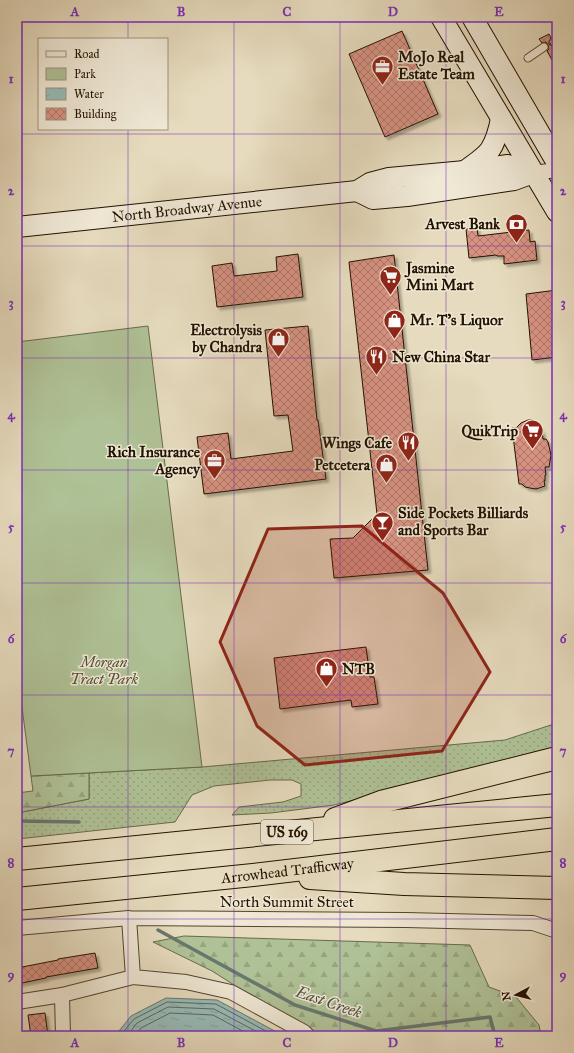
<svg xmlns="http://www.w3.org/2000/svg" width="574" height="1053" font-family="'IM FELL Great Primer',serif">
	<defs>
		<pattern id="grass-dots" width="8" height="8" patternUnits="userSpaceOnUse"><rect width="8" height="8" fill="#afc196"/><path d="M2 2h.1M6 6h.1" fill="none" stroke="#96a580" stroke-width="1.8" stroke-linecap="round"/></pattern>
		<pattern id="forest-firs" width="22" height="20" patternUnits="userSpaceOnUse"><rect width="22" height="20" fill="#afc196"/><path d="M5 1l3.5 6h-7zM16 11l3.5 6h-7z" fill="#96a580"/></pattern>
		<pattern id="water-ripples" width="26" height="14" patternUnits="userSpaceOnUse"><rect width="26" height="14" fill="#97bab7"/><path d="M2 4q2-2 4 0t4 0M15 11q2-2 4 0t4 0" fill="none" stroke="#829f9c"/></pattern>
		<pattern id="building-cross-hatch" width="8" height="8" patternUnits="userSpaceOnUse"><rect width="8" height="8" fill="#d79282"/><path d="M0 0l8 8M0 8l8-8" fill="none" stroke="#ae7668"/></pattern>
		<filter id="shadow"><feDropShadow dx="3" dy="3" stdDeviation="1" flood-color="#0004"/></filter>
	</defs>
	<rect width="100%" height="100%" fill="#e6dbbe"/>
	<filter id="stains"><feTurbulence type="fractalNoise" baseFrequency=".005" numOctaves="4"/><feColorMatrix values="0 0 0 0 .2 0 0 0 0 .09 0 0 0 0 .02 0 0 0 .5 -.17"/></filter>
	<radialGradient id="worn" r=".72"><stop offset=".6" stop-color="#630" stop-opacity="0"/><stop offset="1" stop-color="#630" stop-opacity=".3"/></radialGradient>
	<path fill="url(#grass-dots)" stroke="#686a4b" d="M 557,723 L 557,748 L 426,782 L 334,805 L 271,813 L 232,815 L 239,807 L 283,802 L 301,796 L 301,784 L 292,780 L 270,780 L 214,786 L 192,795 L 175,822 L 17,839 L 17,813 L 89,799 L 89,773 L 202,767 L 505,740 Z"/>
	<path fill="url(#forest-firs)" stroke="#686a4b" d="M 89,773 L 89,799 L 17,813 L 17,793 L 33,791 L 31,776 Z
		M 184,936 L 470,945 L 489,987 L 516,997 L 539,1025 L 541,1036 L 315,1036 L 212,971 L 153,942 Z"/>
	<path fill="#afc196" stroke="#686a4b" d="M 148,326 L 202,767 L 31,776 L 17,669 L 17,342 Z"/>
	<path fill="url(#water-ripples)" stroke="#68776e" d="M 166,998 L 217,1000 L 284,1036 L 115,1036 L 131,1016 Z"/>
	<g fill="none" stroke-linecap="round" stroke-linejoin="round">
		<path stroke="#5c665c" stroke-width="1" d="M 120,1036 L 134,1019 L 167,1002 L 216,1004 L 275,1036
			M 127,1036 L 137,1023 L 168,1007 L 214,1009 L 265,1036
			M 134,1036 L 141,1028 L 170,1013 L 213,1015 L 252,1036"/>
		<path stroke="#68776e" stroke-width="3.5" d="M 17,821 L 79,822
			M 158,930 L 295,1005 L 376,1031 L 490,1017 L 495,1036"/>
	</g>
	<path fill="url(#building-cross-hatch)" stroke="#221200" filter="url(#shadow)" d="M 402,31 L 438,114 L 385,137 L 349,54 Z
		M 549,34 L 551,38 L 549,41 L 549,44 L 553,47 L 556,47 L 557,48 L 557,69 L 547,51 L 549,49 L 548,45 L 546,42 L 542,43 L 539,39 Z
		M 477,228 L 478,236 L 529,230 L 530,242 L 535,241 L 537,260 L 504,264 L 504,256 L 497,256 L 496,255 L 469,258 L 466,229 Z
		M 298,254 L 303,297 L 217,307 L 212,266 L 232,263 L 234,276 L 277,271 L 276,257 Z
		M 394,255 L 428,570 L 334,578 L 330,539 L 353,538 L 377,514 L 349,262 Z
		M 557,290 L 557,357 L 532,360 L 526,294 Z
		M 308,326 L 317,420 L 318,420 L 326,479 L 204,494 L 197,437 L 228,433 L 231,459 L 293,451 L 288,415 L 274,416 L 265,330 Z
		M 528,420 L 532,420 L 537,422 L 537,425 L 539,425 L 540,431 L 542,431 L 543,439 L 546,439 L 548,442 L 551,455 L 549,467 L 545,467 L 546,475 L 545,475 L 545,481 L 544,481 L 545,486 L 536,489 L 530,488 L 525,487 L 522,484 L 519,484 L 512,428 L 516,428 L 521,423 Z
		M 366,647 L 370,677 L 374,677 L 378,704 L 352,707 L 351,700 L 280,709 L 274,658 Z
		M 95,953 L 98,968 L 46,977 L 46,978 L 17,984 L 17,968 L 58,960 L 58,959 Z
		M 45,1013 L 48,1036 L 31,1036 L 28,1015 Z"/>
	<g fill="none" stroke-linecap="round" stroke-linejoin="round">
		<defs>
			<path id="lane" d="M 554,42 L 557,41
				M 528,58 L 544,47"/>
			<path id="street" d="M 533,173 L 557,170
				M 129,918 L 133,977
				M 17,928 L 129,918 L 406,920 L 533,923 L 557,931
				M 62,995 L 63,1036
				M 17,1002 L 62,995 L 133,977 L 186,982 L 231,992 L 304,1032 L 308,1036"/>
			<g id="secondary">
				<path d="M 441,17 L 557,212"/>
				<path d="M 472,17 L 557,163"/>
				<path d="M 465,171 C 474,164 484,158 490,150 C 496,141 499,129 501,119"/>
				<path d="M 357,191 L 373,199 L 407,196 L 514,180 L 533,173"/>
				<path id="s1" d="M 17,227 L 357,191 L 370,183 L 389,178 L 465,171 L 508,165 L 533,173"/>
			</g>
			<g id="highway">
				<path d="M 335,819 L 381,802 L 557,758"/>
				<path d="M 17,859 L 557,805"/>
				<path d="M 310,878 L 404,884 L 557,888"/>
				<path id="s2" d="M 17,899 L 253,875 L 557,839"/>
			</g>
		</defs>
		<use href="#lane" stroke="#534430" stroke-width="9"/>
		<use href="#street" stroke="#534430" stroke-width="16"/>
		<use href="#secondary" stroke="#221200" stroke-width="22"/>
		<use href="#highway" stroke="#221200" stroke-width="24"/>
		<use href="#lane" stroke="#efe8d5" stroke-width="7"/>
		<use href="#street" stroke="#efe8d5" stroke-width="14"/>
		<use href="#secondary" stroke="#efe8d5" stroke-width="20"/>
		<use href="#highway" stroke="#e6dbbe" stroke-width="22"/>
	</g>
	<path fill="#8f2418" fill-opacity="0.2" stroke="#8f2418" stroke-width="3" stroke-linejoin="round" d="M 362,526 L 443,593 L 490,672 L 442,751 L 305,765 L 257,726 L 220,642 L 268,529 Z"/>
	<path fill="none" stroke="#7b2cbf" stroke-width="1" stroke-opacity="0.55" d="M 128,17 L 128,39M 234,17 L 234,1036M 340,17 L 340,1036M 446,17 L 446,1036M 128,129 L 128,1036M 17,134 L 557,134M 17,246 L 557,246M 17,358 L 557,358M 17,470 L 557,470M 17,583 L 557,583M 17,695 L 557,695M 17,807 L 557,807M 17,919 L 557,919"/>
	<defs>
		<symbol id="office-pin" viewBox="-11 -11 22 30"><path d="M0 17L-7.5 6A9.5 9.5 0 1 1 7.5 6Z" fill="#8f2418" stroke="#efe8d5"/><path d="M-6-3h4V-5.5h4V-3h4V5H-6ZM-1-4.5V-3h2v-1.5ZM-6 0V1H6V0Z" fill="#fff"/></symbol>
		<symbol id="bank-pin" viewBox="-11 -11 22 30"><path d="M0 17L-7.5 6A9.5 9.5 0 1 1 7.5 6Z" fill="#8f2418" stroke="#efe8d5"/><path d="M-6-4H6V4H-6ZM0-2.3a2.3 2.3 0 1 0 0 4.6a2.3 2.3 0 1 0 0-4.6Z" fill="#fff"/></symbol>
		<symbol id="supermarket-pin" viewBox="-11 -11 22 30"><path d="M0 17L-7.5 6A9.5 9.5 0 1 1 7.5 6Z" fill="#8f2418" stroke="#efe8d5"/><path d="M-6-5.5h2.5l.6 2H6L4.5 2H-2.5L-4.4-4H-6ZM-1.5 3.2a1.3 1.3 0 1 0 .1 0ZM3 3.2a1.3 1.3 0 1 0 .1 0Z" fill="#fff"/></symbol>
		<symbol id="shop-pin" viewBox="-11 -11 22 30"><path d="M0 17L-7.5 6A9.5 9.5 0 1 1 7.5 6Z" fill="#8f2418" stroke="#efe8d5"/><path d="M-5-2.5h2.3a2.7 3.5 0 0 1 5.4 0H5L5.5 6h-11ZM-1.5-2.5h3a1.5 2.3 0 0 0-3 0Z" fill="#fff"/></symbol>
		<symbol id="restaurant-pin" viewBox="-11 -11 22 30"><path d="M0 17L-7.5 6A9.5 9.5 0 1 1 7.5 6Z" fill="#8f2418" stroke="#efe8d5"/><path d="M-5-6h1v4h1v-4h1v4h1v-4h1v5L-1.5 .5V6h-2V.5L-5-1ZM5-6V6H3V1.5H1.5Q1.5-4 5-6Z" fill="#fff"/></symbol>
		<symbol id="bar-pin" viewBox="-11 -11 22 30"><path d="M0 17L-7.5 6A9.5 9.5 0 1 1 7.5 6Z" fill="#8f2418" stroke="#efe8d5"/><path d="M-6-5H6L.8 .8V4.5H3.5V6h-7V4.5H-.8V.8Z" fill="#fff"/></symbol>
	</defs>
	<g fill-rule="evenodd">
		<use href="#office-pin" x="370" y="54" width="25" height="34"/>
		<use href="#bank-pin" x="504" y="212" width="25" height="34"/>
		<use href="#supermarket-pin" x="378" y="264" width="25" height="34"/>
		<use href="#shop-pin" x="382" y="308" width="25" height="34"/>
		<use href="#shop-pin" x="266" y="326" width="25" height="34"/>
		<use href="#restaurant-pin" x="364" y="344" width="25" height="34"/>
		<use href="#supermarket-pin" x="520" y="418" width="25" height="34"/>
		<use href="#restaurant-pin" x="396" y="430" width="25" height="34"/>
		<use href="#office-pin" x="202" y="448" width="25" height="34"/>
		<use href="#shop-pin" x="374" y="452" width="25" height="34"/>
		<use href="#bar-pin" x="370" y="510" width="25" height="34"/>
		<use href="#shop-pin" x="314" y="656" width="25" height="34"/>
	</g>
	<g text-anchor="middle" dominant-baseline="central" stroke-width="3" stroke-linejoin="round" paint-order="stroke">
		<rect fill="#efe8d5" stroke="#605240" stroke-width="1" x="261" y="820" width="52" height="24" rx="3"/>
		<g font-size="14" font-weight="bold" fill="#221200">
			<text x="287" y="832">US 169</text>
		</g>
		<g font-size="15" font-weight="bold" fill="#221200" stroke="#efe8d5" text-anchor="start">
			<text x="398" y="57">MoJo Real<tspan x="398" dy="17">Estate Team</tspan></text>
			<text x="500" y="224" text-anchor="end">Arvest Bank</text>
			<text x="406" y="268">Jasmine<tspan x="406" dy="17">Mini Mart</tspan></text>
			<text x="410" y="320">Mr. T's Liquor</text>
			<text x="262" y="330" text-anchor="end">Electrolysis<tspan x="262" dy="17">by Chandra</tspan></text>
			<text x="392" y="357">New China Star</text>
			<text x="518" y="431" text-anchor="end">QuikTrip</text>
			<text x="392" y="443" text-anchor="end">Wings Cafe</text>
			<text x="200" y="452" text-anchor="end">Rich Insurance<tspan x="200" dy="17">Agency</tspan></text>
			<text x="370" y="465" text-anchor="end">Petcetera</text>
			<text x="398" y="513">Side Pockets Billiards<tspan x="398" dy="17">and Sports Bar</tspan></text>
			<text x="342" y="669">NTB</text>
		</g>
		<g font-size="15" fill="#221200" stroke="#efe8d5">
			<text stroke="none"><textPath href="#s1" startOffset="171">North Broadway Avenue</textPath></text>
			<text stroke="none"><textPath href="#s2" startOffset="272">Arrowhead Trafficway</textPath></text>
			<text x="287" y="902">North Summit Street</text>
		</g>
		<g font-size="15" font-style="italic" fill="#534f34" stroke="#efe8d5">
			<text x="104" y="662">Morgan<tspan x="104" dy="17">Tract Park</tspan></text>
		</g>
		<g font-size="16" font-style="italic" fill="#4b4d40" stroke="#efe8d5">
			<text transform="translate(329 1002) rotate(19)">East Creek</text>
		</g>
	</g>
	<rect width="574" height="1053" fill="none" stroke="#e6dbbe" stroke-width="44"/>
	<rect x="38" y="38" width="130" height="92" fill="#efe8d5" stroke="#9d9280"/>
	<rect x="46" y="51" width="20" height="6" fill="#efe8d5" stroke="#9d9280"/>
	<text x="74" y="58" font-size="12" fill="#221200">Road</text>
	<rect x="46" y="68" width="20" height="12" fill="#afc196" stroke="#9d9280"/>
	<text x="74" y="78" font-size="12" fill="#221200">Park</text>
	<rect x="46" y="88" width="20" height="12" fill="url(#water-ripples)" stroke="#9d9280"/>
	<text x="74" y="98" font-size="12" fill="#221200">Water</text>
	<rect x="46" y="108" width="20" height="12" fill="url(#building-cross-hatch)" stroke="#9d9280"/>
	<text x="74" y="118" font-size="12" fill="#221200">Building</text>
	<g transform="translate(516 995) rotate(263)" stroke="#efe8d5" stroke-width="3" paint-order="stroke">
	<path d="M0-3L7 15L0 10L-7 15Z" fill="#221200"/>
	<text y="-6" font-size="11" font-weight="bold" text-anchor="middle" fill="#221200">N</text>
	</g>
	<rect x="22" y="22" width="530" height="1009" fill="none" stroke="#7b2cbf" stroke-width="1.5"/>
	<g font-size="13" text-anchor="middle" font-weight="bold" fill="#7b2cbf">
		<text x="75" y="16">A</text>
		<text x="181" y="16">B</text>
		<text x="287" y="16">C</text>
		<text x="393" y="16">D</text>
		<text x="499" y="16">E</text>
		<text x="11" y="83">1</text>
		<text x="563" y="83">1</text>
		<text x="11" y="195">2</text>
		<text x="563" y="195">2</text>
		<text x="11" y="307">3</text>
		<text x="563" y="307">3</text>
		<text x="11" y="419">4</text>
		<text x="563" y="419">4</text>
		<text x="11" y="531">5</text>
		<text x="563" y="531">5</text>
		<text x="11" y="643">6</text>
		<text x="563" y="643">6</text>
		<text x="11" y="755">7</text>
		<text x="563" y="755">7</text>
		<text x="11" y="867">8</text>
		<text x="563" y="867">8</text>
		<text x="11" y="979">9</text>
		<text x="563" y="979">9</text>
		<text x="75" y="1047">A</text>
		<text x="181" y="1047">B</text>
		<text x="287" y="1047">C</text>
		<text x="393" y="1047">D</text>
		<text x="499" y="1047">E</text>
	</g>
	<rect width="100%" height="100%" filter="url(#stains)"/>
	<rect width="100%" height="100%" fill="url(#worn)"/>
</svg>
